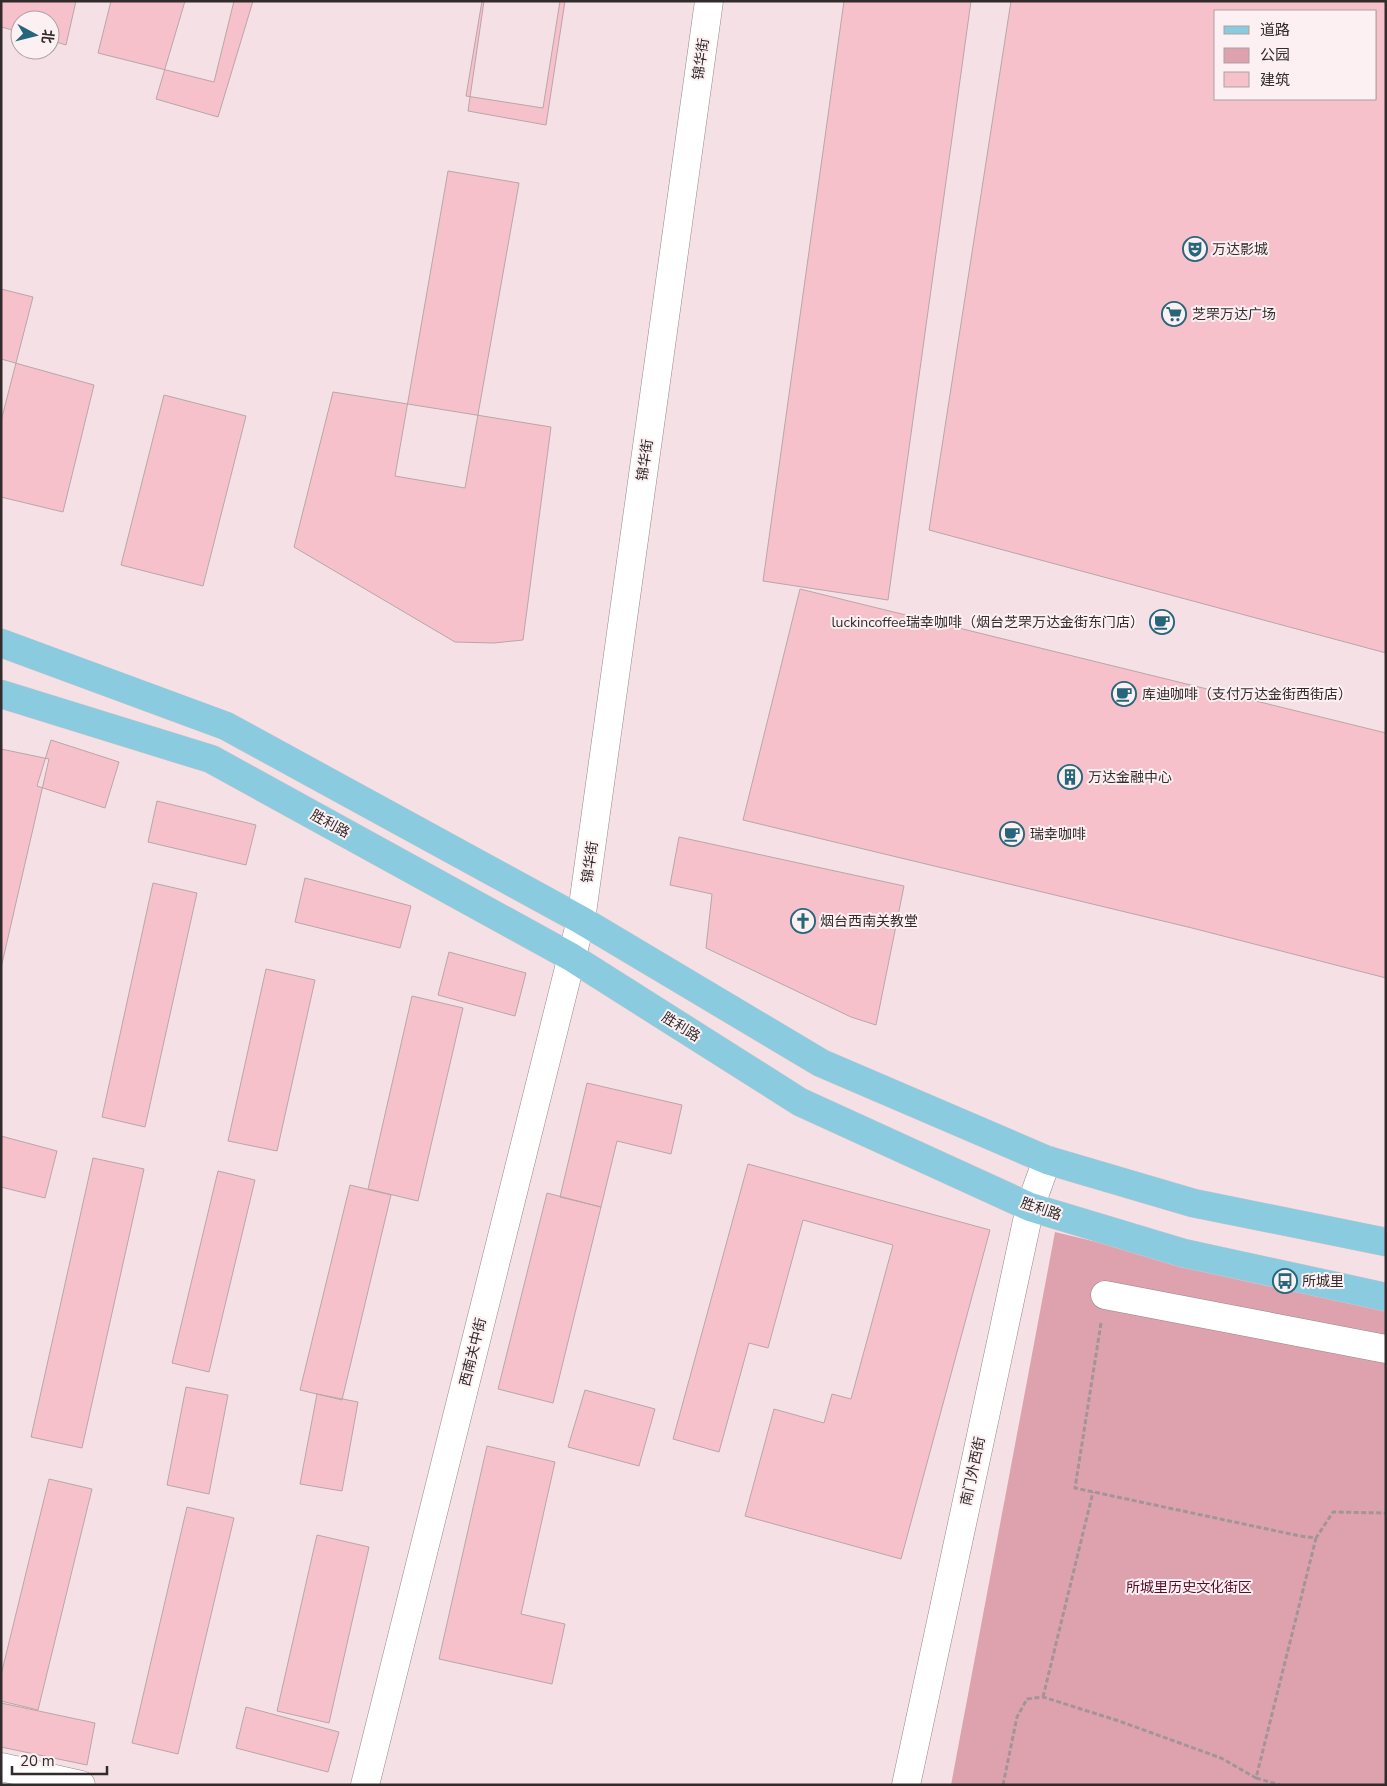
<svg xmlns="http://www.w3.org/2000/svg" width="1387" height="1786" font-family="'Nunito Sans','Noto Sans SC',sans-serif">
	<rect width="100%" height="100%" fill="#f5e1e5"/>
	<path fill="#dea2af" d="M 1055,1232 L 1386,1311 L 1386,1785 L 951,1785 Z"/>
	<path fill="#f7c1cc" stroke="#b8a6a9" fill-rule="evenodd" d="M 1,1 L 76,1 L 66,45 L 50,40 L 50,20 L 20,20 L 20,32 L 1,27 Z
		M 111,1 L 234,1 L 214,82 L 98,53 Z
		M 185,1 L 253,1 L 218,117 L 156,99 Z
		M 482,1 L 560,1 L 543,108 L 466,96 Z
		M 484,1 L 565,1 L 546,125 L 468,111 Z
		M 844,1 L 971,1 L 888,600 L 763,581 Z
		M 1011,1 L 1386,1 L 1386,653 L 929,530 ZM 1216,11 L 1376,11 L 1376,99 L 1216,99 Z
		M 448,171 L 519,183 L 465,488 L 395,476 Z
		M 1,289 L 33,297 L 1,421 Z
		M 1,359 L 94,385 L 63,512 L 1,497 Z
		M 333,392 L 551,427 L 523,640 L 494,643 L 455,642 L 294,547 Z
		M 164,395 L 246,416 L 203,586 L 121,565 Z
		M 800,589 L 1386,733 L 1386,978 L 1192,928 L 743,820 Z
		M 51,740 L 119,762 L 105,808 L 37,786 Z
		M 1,749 L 49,759 L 1,968 Z
		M 157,801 L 256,825 L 246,865 L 148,842 Z
		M 679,837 L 904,886 L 876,1025 L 851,1017 L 706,948 L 712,894 L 670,885 Z
		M 305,878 L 411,906 L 400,948 L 295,922 Z
		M 153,883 L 197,893 L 145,1127 L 102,1117 Z
		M 449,952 L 526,973 L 515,1016 L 438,995 Z
		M 266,969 L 315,980 L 277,1151 L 228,1141 Z
		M 412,996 L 463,1008 L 418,1201 L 368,1189 Z
		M 587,1083 L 682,1105 L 671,1154 L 617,1141 L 601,1207 L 560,1197 Z
		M 1,1136 L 57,1151 L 45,1198 L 1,1187 Z
		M 93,1158 L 144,1169 L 82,1448 L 31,1437 Z
		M 748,1164 L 990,1230 L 901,1559 L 745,1516 L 774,1409 L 824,1423 L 832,1394 L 851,1399 L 893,1245 L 803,1220 L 768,1348 L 749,1343 L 719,1452 L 673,1439 Z
		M 218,1171 L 255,1180 L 209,1372 L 172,1363 Z
		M 350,1185 L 391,1195 L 342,1400 L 300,1390 Z
		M 547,1193 L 601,1207 L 553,1403 L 498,1389 Z
		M 186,1387 L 228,1395 L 209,1494 L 167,1485 Z
		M 585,1390 L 655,1409 L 639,1466 L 568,1447 Z
		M 317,1394 L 358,1402 L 342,1491 L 300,1484 Z
		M 487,1446 L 555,1462 L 521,1614 L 565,1624 L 552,1684 L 439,1659 Z
		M 49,1479 L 92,1489 L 38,1710 L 1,1701 L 1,1675 Z
		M 187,1507 L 234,1518 L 178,1754 L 132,1743 Z
		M 317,1535 L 369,1547 L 329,1723 L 277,1711 Z
		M 1,1703 L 95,1723 L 87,1765 L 1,1747 Z
		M 246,1707 L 339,1732 L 328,1772 L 236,1748 Z"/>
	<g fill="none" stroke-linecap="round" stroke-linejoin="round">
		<defs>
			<path id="street" d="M 1105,1295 L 1386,1349
				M 1,1767 L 81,1785
				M 365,1785 L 581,920
				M 906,1785 L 1030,1207 L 1047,1160"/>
			<path id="secondary" d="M 581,920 L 709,1"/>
			<path id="primary" d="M 1,643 L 226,726 L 581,920 L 821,1063 L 1047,1160 L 1193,1203 L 1386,1242
				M 1,694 L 211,759 L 571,957 L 800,1102 L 1030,1207 L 1183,1253 L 1386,1297"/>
		</defs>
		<use href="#street" stroke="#978588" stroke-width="29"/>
		<use href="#secondary" stroke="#978588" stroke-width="29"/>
		<use href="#primary" stroke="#cac8c8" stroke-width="29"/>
		<path stroke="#a39597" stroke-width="3" stroke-dasharray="5 2.5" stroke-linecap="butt" d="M 1101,1323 L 1075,1488 L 1300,1536 L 1316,1538 L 1333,1512 L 1386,1513
			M 1043,1697 L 1093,1492
			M 1256,1778 L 1280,1785
			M 1003,1785 L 1017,1717 L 1027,1699 L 1043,1697 L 1119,1721 L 1221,1758 L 1256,1778 L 1316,1538"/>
		<use href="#street" stroke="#fff" stroke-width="28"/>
		<use href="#secondary" stroke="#fff" stroke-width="28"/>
		<use href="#primary" stroke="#8bcbdf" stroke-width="28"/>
	</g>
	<defs>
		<symbol id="theatre-ring" viewBox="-11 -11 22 22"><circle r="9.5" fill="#fcf0f3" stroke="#25667a" stroke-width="1.5"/><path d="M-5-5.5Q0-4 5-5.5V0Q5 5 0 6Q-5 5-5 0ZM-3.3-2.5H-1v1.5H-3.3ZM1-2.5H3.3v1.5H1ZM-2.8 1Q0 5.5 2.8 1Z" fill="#25667a"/></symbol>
		<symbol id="supermarket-ring" viewBox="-11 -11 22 22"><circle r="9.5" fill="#fcf0f3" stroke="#25667a" stroke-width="1.5"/><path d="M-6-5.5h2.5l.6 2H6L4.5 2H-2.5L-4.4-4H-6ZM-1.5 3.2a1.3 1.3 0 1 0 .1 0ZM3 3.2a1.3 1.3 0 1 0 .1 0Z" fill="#25667a"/></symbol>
		<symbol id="cafe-ring" viewBox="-11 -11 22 22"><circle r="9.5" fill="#fcf0f3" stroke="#25667a" stroke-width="1.5"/><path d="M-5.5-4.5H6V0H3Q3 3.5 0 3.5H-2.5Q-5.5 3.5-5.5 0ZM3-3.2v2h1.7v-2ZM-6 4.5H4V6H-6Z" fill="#25667a"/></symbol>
		<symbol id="building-ring" viewBox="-11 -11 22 22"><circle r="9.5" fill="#fcf0f3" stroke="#25667a" stroke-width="1.5"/><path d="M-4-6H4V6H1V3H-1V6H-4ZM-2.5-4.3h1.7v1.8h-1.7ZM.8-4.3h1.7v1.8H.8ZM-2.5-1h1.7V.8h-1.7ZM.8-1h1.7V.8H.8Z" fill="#25667a"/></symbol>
		<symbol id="church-ring" viewBox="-11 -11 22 22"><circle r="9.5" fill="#fcf0f3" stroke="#25667a" stroke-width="1.5"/><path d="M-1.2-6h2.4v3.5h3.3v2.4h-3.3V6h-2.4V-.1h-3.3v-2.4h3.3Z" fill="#25667a"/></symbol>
		<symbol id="bus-ring" viewBox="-11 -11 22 22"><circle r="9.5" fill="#fcf0f3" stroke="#25667a" stroke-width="1.5"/><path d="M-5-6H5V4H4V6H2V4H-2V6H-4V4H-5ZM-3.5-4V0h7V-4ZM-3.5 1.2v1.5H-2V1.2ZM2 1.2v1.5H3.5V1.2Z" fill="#25667a"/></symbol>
	</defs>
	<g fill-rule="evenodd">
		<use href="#theatre-ring" x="1181" y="235" width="28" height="28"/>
		<use href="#supermarket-ring" x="1160" y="300" width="28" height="28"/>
		<use href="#cafe-ring" x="1148" y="608" width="28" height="28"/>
		<use href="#cafe-ring" x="1110" y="680" width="28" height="28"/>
		<use href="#building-ring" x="1056" y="763" width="28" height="28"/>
		<use href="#cafe-ring" x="998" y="820" width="28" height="28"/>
		<use href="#church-ring" x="789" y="907" width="28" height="28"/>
		<use href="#bus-ring" x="1271" y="1267" width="28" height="28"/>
	</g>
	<g text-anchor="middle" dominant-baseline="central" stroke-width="4" stroke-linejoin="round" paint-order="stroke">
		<g font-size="14" fill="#322b2c" stroke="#fcf0f3">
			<text transform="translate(701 59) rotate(-82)">锦华街</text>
			<text transform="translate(645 460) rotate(-82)">锦华街</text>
			<text transform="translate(330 824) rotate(29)">胜利路</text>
			<text transform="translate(590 862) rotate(-82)">锦华街</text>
			<text transform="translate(681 1027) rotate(32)">胜利路</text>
			<text transform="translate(1041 1209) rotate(19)">胜利路</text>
			<text transform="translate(473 1352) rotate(-76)">西南关中街</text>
			<text transform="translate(973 1471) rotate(-78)">南门外西街</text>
		</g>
		<g font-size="14" fill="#322b2c" stroke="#fcf0f3" text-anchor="start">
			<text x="1212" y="249">万达影城</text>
			<text x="1192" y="314">芝罘万达广场</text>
			<text x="1144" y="622" text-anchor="end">luckincoffee瑞幸咖啡（烟台芝罘万达金街东门店）</text>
			<text x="1142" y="694">库迪咖啡（支付万达金街西街店）</text>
			<text x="1088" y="777">万达金融中心</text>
			<text x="1030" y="834">瑞幸咖啡</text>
			<text x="820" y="921">烟台西南关教堂</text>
			<text x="1302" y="1281">所城里</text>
		</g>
		<g font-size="14" fill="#570c29" stroke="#fcf0f3">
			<text x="1189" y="1587">所城里历史文化街区</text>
		</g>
	</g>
	<rect width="1387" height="1786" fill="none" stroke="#322b2c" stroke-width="5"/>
	<rect x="1214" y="10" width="162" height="90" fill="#fcf0f3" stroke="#aba1a3"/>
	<rect x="1224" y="26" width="25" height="8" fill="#8bcbdf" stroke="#aba1a3"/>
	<text x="1260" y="35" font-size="15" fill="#322b2c">道路</text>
	<rect x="1224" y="48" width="25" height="15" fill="#dea2af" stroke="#aba1a3"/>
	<text x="1260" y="60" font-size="15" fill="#322b2c">公园</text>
	<rect x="1224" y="72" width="25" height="15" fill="#f7c1cc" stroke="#aba1a3"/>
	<text x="1260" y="85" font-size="15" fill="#322b2c">建筑</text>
	<g transform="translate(35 35) rotate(97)"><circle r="24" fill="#fcf0f3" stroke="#aba1a3"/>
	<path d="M0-4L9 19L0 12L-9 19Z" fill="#25667a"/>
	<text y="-8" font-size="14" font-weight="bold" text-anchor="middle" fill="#322b2c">北</text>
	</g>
	<path d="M12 1766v8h95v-8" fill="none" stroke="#322b2c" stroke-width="2.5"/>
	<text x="20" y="1766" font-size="15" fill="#322b2c" stroke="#fcf0f3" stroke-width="4" paint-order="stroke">20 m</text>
</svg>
